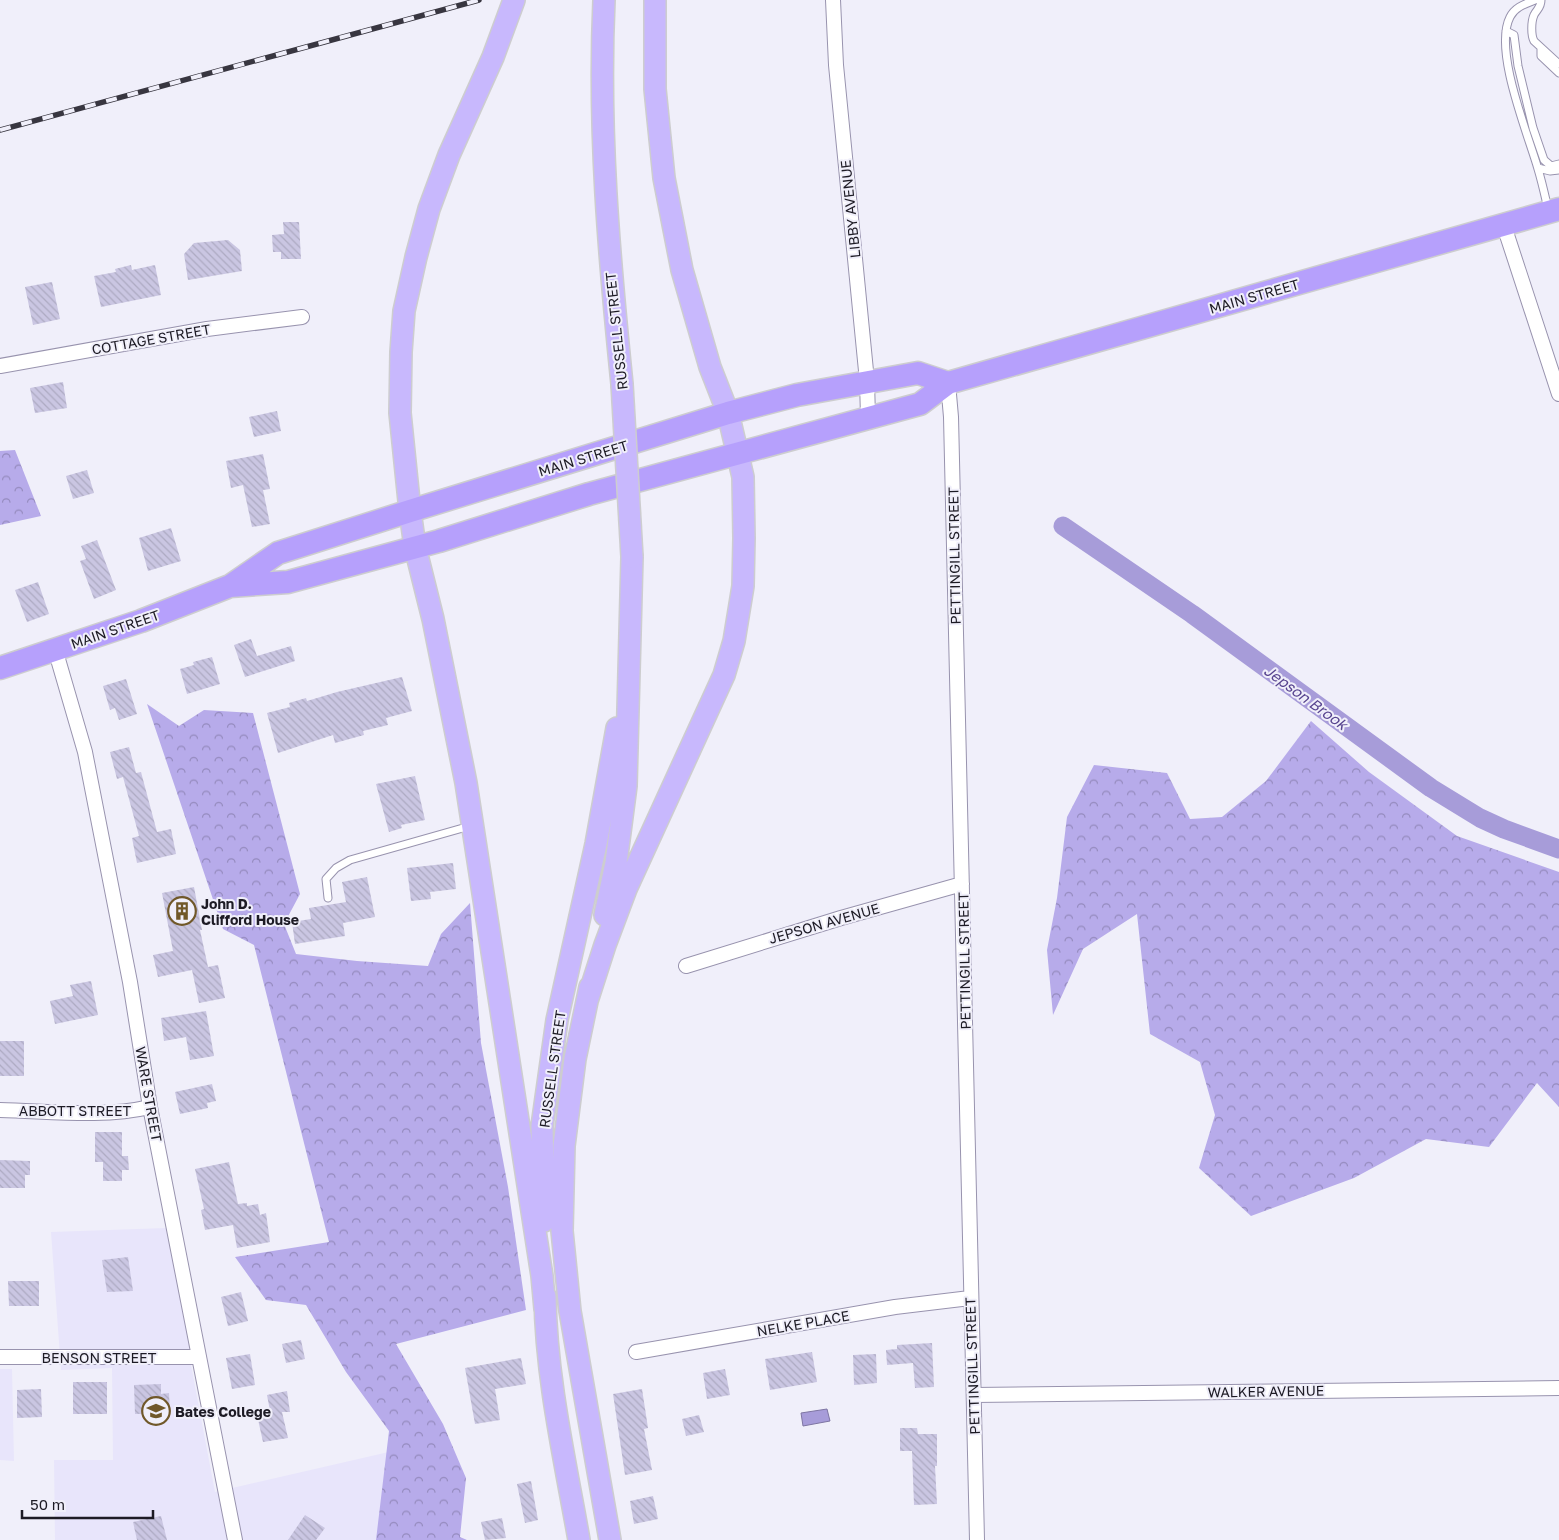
<svg xmlns="http://www.w3.org/2000/svg" width="1559" height="1540" font-family="'Golos Text',sans-serif">
	<defs>
		<pattern id="forest-crowns" width="20" height="18" patternUnits="userSpaceOnUse" patternTransform="scale(1.25)"><rect width="20" height="18" fill="#b7abea"/><path d="M2 6a3 3 0 1 1 6 0M12 15a3 3 0 1 1 6 0" fill="none" stroke="#948abd"/></pattern>
		<pattern id="building-back-hatch" width="6" height="6" patternUnits="userSpaceOnUse" patternTransform="scale(1.25)"><rect width="6" height="6" fill="#cac6e2"/><path d="M-1 5l2 2M0 0l6 6M5-1l2 2" fill="none" stroke="#adaac2"/></pattern>
	</defs>
	<rect width="100%" height="100%" fill="#f0effa"/>
	<path fill="#e8e5fb" d="M 166,1228 L 189,1342 L 191,1365 L 215,1492 L 393,1451 L 410,1540 L 55,1540 L 54,1460 L 113,1460 L 112,1368 L 61,1370 L 51,1232 Z
		M 0,1369 L 12,1369 L 14,1461 L 0,1460 Z"/>
	<path fill="url(#forest-crowns)" d="M 15,450 L 41,516 L 0,525 L 0,451 Z
		M 147,704 L 179,726 L 204,710 L 253,713 L 300,894 L 284,924 L 296,954 L 357,961 L 428,966 L 441,934 L 470,903 L 481,1043 L 508,1187 L 526,1310 L 396,1344 L 443,1424 L 466,1478 L 460,1537 L 467,1540 L 376,1540 L 389,1431 L 346,1372 L 306,1305 L 266,1300 L 235,1257 L 329,1242 L 254,945 L 223,929 Z
		M 1311,721 L 1369,772 L 1457,836 L 1559,872 L 1559,1107 L 1537,1083 L 1489,1147 L 1426,1139 L 1354,1178 L 1251,1216 L 1199,1168 L 1215,1115 L 1200,1062 L 1150,1034 L 1137,914 L 1083,949 L 1053,1015 L 1047,950 L 1057,898 L 1067,817 L 1094,765 L 1167,773 L 1190,819 L 1222,817 L 1266,781 Z"/>
	<path fill="#a79cd9" stroke="#7e75a3" d="M 827,1409 L 830,1421 L 803,1426 L 801,1413 Z"/>
	<g fill="none" stroke-linecap="round" stroke-linejoin="round">
		<path stroke="#a79cd9" stroke-width="19" d="M 1063,526 L 1192,614 L 1431,788 L 1480,818 L 1504,829 L 1559,849"/>
	</g>
	<path fill="url(#building-back-hatch)" d="M 283,222 L 299,222 L 301,259 L 281,259 L 281,252 L 273,252 L 272,235 L 284,234 Z
		M 228,240 L 240,250 L 242,271 L 188,280 L 184,254 L 194,243 Z
		M 131,265 L 132,270 L 155,265 L 161,295 L 101,307 L 94,276 L 116,272 L 115,269 Z
		M 52,282 L 60,319 L 33,325 L 25,287 Z
		M 63,382 L 67,408 L 35,413 L 30,388 Z
		M 277,411 L 281,431 L 254,437 L 249,417 Z
		M 263,454 L 270,489 L 263,490 L 270,524 L 252,527 L 243,485 L 231,488 L 226,461 Z
		M 87,470 L 94,493 L 73,499 L 66,476 Z
		M 171,528 L 181,561 L 148,571 L 139,538 Z
		M 97,540 L 116,590 L 94,599 L 80,561 L 86,559 L 81,546 Z
		M 38,582 L 49,614 L 27,622 L 15,590 Z
		M 251,639 L 257,656 L 291,646 L 295,661 L 245,677 L 234,645 Z
		M 212,657 L 220,684 L 187,694 L 180,669 L 194,665 L 193,662 Z
		M 402,677 L 412,711 L 386,718 L 388,725 L 363,731 L 364,735 L 335,743 L 333,735 L 278,753 L 267,713 L 290,707 L 289,703 L 306,698 L 307,701 L 337,692 Z
		M 126,679 L 137,714 L 119,720 L 115,708 L 110,710 L 103,686 Z
		M 129,747 L 136,773 L 141,772 L 157,832 L 171,829 L 176,854 L 137,863 L 132,838 L 139,836 L 123,777 L 117,779 L 110,752 Z
		M 415,776 L 425,820 L 401,825 L 402,828 L 389,832 L 376,784 Z
		M 453,863 L 456,889 L 430,892 L 431,899 L 411,901 L 407,868 Z
		M 367,877 L 375,917 L 343,923 L 345,936 L 295,944 L 292,922 L 311,919 L 309,908 L 346,902 L 342,882 Z
		M 194,887 L 202,930 L 200,930 L 208,967 L 218,965 L 225,998 L 199,1003 L 192,970 L 158,977 L 153,955 L 173,951 L 162,893 Z
		M 91,981 L 98,1015 L 55,1024 L 50,1001 L 73,996 L 70,985 Z
		M 206,1011 L 214,1056 L 190,1060 L 186,1037 L 164,1041 L 161,1018 Z
		M 0,1041 L 24,1041 L 24,1076 L 0,1076 Z
		M 212,1084 L 216,1101 L 207,1103 L 208,1108 L 180,1114 L 175,1092 Z
		M 95,1132 L 122,1132 L 122,1156 L 128,1156 L 129,1170 L 122,1170 L 122,1181 L 103,1181 L 103,1162 L 95,1162 Z
		M 0,1160 L 30,1161 L 30,1175 L 25,1175 L 25,1188 L 0,1188 Z
		M 229,1162 L 238,1204 L 247,1203 L 247,1206 L 258,1204 L 260,1215 L 266,1213 L 270,1242 L 237,1248 L 233,1225 L 205,1230 L 201,1210 L 204,1209 L 195,1169 Z
		M 128,1257 L 133,1291 L 107,1292 L 102,1260 Z
		M 8,1281 L 39,1281 L 39,1306 L 9,1306 Z
		M 241,1292 L 248,1321 L 228,1326 L 221,1297 Z
		M 301,1340 L 305,1359 L 286,1363 L 282,1344 Z
		M 932,1343 L 934,1387 L 915,1388 L 913,1363 L 887,1365 L 886,1350 L 897,1349 L 897,1345 Z
		M 812,1352 L 817,1382 L 770,1390 L 765,1359 Z
		M 250,1354 L 255,1385 L 232,1389 L 226,1358 Z
		M 876,1354 L 877,1383 L 854,1385 L 853,1355 Z
		M 521,1358 L 526,1384 L 495,1389 L 500,1420 L 475,1424 L 465,1368 Z
		M 725,1369 L 730,1395 L 707,1399 L 703,1373 Z
		M 73,1382 L 107,1382 L 107,1414 L 73,1414 Z
		M 161,1384 L 161,1394 L 169,1393 L 170,1413 L 135,1414 L 134,1385 Z
		M 41,1389 L 42,1417 L 17,1418 L 17,1390 Z
		M 642,1389 L 648,1428 L 644,1429 L 652,1470 L 625,1475 L 613,1394 Z
		M 287,1391 L 290,1412 L 282,1412 L 288,1438 L 263,1442 L 257,1415 L 270,1411 L 267,1395 Z
		M 699,1415 L 704,1432 L 686,1436 L 682,1419 Z
		M 900,1428 L 917,1428 L 918,1434 L 937,1434 L 937,1466 L 935,1466 L 937,1504 L 914,1505 L 912,1451 L 900,1451 Z
		M 531,1481 L 538,1520 L 525,1523 L 517,1484 Z
		M 653,1496 L 658,1519 L 634,1524 L 630,1501 Z
		M 305,1515 L 325,1528 L 316,1540 L 288,1540 Z
		M 161,1516 L 167,1540 L 137,1540 L 133,1522 Z
		M 502,1518 L 506,1538 L 485,1540 L 481,1522 Z"/>
	<g fill="none" stroke-linecap="round" stroke-linejoin="round">
		<defs>
			<path id="service" d="M 1535,0 C 1525,4 1515,7 1510,17 C 1493,50 1528,134 1538,169 C 1542,182 1545,196 1548,209
				M 1541,0 C 1541,8 1537,9 1534,15 C 1531,22 1531,35 1534,41 L 1559,64
				M 1506,31 L 1514,35 L 1518,66 L 1533,128 L 1544,160 L 1551,166 L 1559,164
				M 1541,48 L 1541,56 L 1559,73
				M 1538,168 L 1550,171 L 1559,170
				M 328,898 L 326,879 L 336,868 L 350,860 L 470,826"/>
			<path id="minor" d="M 833,0 L 836,65 L 867,381 L 868,417
				M 1504,226 L 1559,394
				M 0,366 L 207,329 L 302,317
				M 948,383 L 951,417 L 977,1540
				M 55,649 L 85,752 L 130,982 L 150,1107 L 235,1540
				M 686,966 L 841,918 L 962,884
				M 0,1110 C 49,1111 102,1118 150,1107
				M 636,1352 L 895,1307 L 970,1298
				M 0,1357 L 199,1357
				M 974,1395 L 1559,1388"/>
			<path id="primary" d="M 514,0 L 493,57 L 449,155 L 429,209 L 416,257 L 404,311 L 401,352 L 400,413 L 410,511 L 415,547 L 433,619 L 466,783 L 542,1276 L 545,1309
				M 604,0 C 598,129 609,256 622,384
				M 605,915 L 616,863 L 626,786 L 632,557
				M 590,987 L 575,1059 L 564,1146 L 562,1231 L 570,1311 L 610,1540
				M 587,1001 L 605,945 L 626,889 L 724,675 L 734,641 L 743,586 L 744,538 L 743,477 L 728,413 L 710,367 L 682,270 L 664,178 L 655,89 L 655,0
				M 544,1221 L 542,1126 L 557,1020 L 596,844 L 617,728
				M 545,1296 C 546,1378 565,1460 579,1540"/>
			<path id="trunk" d="M 230,586 L 288,582 L 439,541 L 589,494 L 920,404 L 948,383 L 1559,209
				M 0,668 L 141,621 L 230,586 L 278,553 L 410,511 L 728,413 L 797,395 L 918,373 L 948,383"/>
		</defs>
		<use href="#service" stroke="#9893ae" stroke-width="9"/>
		<use href="#minor" stroke="#9893ae" stroke-width="16"/>
		<use href="#primary" stroke="#cdcdcf" stroke-width="24"/>
		<use href="#trunk" stroke="#cdcdcf" stroke-width="25"/>
		<use href="#service" stroke="#fff" stroke-width="7"/>
		<use href="#minor" stroke="#fff" stroke-width="14"/>
		<use href="#primary" stroke="#c8b8fd" stroke-width="21"/>
		<use href="#trunk" stroke="#b6a0fc" stroke-width="22"/>
		<defs>
			<path id="rail" d="M 0,130 L 479,0"/>
		</defs>
		<use href="#rail" stroke="#383640" stroke-width="5.5"/>
		<use href="#rail" stroke="#f0effa" stroke-width="4" stroke-dasharray="11" stroke-linecap="butt"/>
		<defs>
			<path id="primary-bridge" d="M 622,384 L 632,557"/>
		</defs>
		<use href="#primary-bridge" stroke="#cdcdcf" stroke-width="24" stroke-linecap="butt"/>
		<use href="#primary-bridge" stroke="#c8b8fd" stroke-width="21"/>
	</g>
	<defs>
		<symbol id="building-ring" viewBox="-11 -11 22 22"><circle r="9.5" fill="#f0effa" stroke="#705829" stroke-width="1.5"/><path d="M-4-6H4V6H1V3H-1V6H-4ZM-2.5-4.3h1.7v1.8h-1.7ZM.8-4.3h1.7v1.8H.8ZM-2.5-1h1.7V.8h-1.7ZM.8-1h1.7V.8H.8Z" fill="#705829"/></symbol>
		<symbol id="university-ring" viewBox="-11 -11 22 22"><circle r="9.5" fill="#f0effa" stroke="#705829" stroke-width="1.5"/><path d="M0-5L7-2L0 1L-7-2ZM-4 1L0 2.5L4 1V4Q0 6-4 4Z" fill="#705829"/></symbol>
	</defs>
	<g fill-rule="evenodd">
		<use href="#building-ring" x="166" y="895" width="32" height="32"/>
		<use href="#university-ring" x="140" y="1395" width="32" height="32"/>
	</g>
	<g text-anchor="middle" dominant-baseline="central" stroke-width="4" stroke-linejoin="round" paint-order="stroke">
		<g font-size="14" fill="#1d1b25" stroke="#f0effa">
			<text transform="translate(850 209) rotate(-96)">LIBBY AVENUE</text>
			<text transform="translate(1254 296) rotate(-16)">MAIN STREET</text>
			<text transform="translate(616 331) rotate(-96)">RUSSELL STREET</text>
			<text transform="translate(151 339) rotate(-10)">COTTAGE STREET</text>
			<text transform="translate(583 458) rotate(-17)">MAIN STREET</text>
			<text transform="translate(954 556) rotate(-91)">PETTINGILL STREET</text>
			<text transform="translate(115 629) rotate(-19)">MAIN STREET</text>
			<text transform="translate(824 923) rotate(-16)">JEPSON AVENUE</text>
			<text transform="translate(964 961) rotate(-91)">PETTINGILL STREET</text>
			<text transform="translate(552 1069) rotate(-82)">RUSSELL STREET</text>
			<text transform="translate(149 1094) rotate(80)">WARE STREET</text>
			<text x="75" y="1110">ABBOTT STREET</text>
			<text transform="translate(803 1323) rotate(-10)">NELKE PLACE</text>
			<text x="99" y="1357">BENSON STREET</text>
			<text transform="translate(972 1366) rotate(-92)">PETTINGILL STREET</text>
			<text transform="translate(1266 1391) rotate(-1)">WALKER AVENUE</text>
		</g>
		<g font-size="14" font-weight="bold" fill="#1d1b25" stroke="#f0effa" text-anchor="start">
			<text x="201" y="903">John D.<tspan x="201" dy="16">Clifford House</tspan></text>
			<text x="175" y="1411">Bates College</text>
		</g>
		<g font-size="15" font-style="italic" fill="#57448f" stroke="#f0effa">
			<text transform="translate(1306 697) rotate(36)">Jepson Brook</text>
		</g>
	</g>
	<path d="M22 1510v8h131v-8" fill="none" stroke="#1d1b25" stroke-width="2.5"/>
	<text x="30" y="1510" font-size="15" fill="#1d1b25" stroke="#f0effa" stroke-width="4" paint-order="stroke">50 m</text>
</svg>
